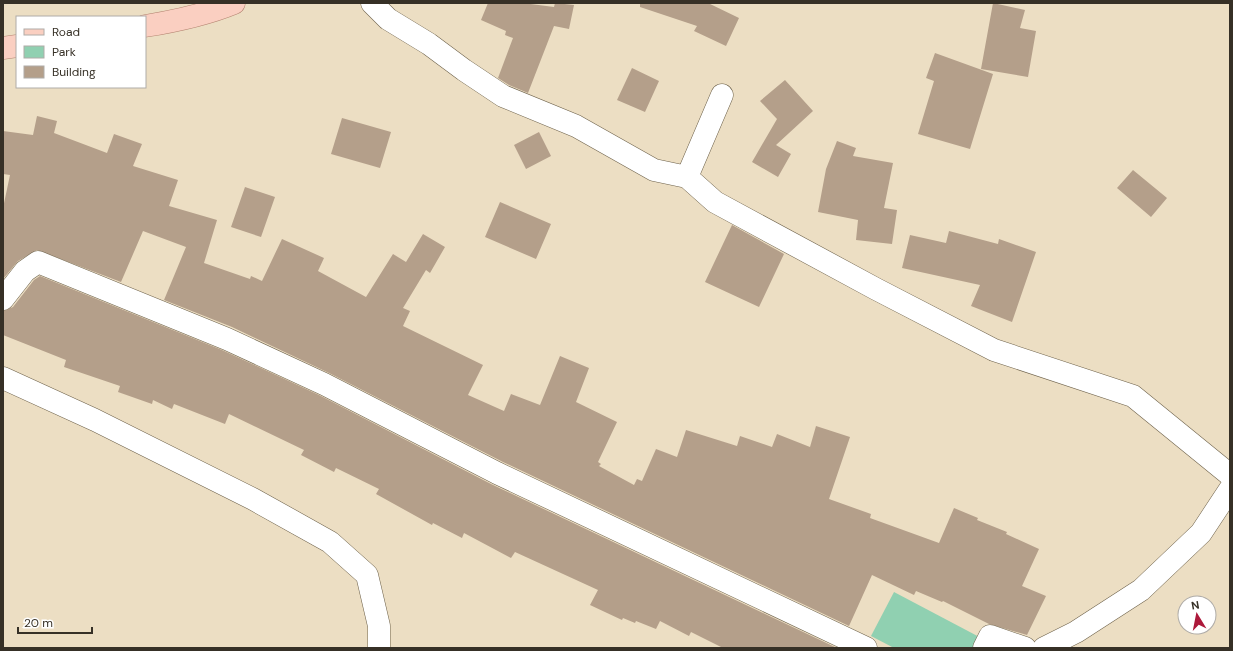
<svg xmlns="http://www.w3.org/2000/svg" width="1233" height="651" font-family="'DM Sans',sans-serif">
	<rect width="100%" height="100%" fill="#ecdec3"/>
	<path fill="#90d0b1" d="M 894,592 L 985,640 L 981,648 L 894,648 L 871,636 Z"/>
	<path fill="#b49f8a" d="M 488,3 L 523,3 L 554,7 L 555,3 L 574,5 L 569,29 L 554,26 L 528,93 L 509,85 L 498,78 L 513,38 L 505,35 L 506,31 L 481,20 Z
		M 640,3 L 708,3 L 739,18 L 726,46 L 694,31 L 697,26 L 640,7 Z
		M 993,3 L 1025,10 L 1020,28 L 1036,31 L 1028,77 L 981,69 Z
		M 935,53 L 993,74 L 970,149 L 918,134 L 934,81 L 926,78 Z
		M 632,68 L 659,81 L 645,112 L 617,100 Z
		M 785,80 L 813,111 L 776,145 L 791,154 L 778,177 L 752,162 L 777,119 L 760,101 Z
		M 37,116 L 57,121 L 54,133 L 107,153 L 114,134 L 142,144 L 133,166 L 178,180 L 169,206 L 217,220 L 204,263 L 250,279 L 251,276 L 262,281 L 282,239 L 324,258 L 318,271 L 366,297 L 393,254 L 406,262 L 423,234 L 445,247 L 430,273 L 426,270 L 403,308 L 410,311 L 403,326 L 483,365 L 468,395 L 504,411 L 511,394 L 540,405 L 560,356 L 589,368 L 576,402 L 617,422 L 598,462 L 601,464 L 599,466 L 634,485 L 637,479 L 642,481 L 656,449 L 677,457 L 686,430 L 737,446 L 740,436 L 772,447 L 777,434 L 810,447 L 816,426 L 850,437 L 829,499 L 871,514 L 870,518 L 939,543 L 954,508 L 978,518 L 977,520 L 1007,532 L 1006,534 L 1039,549 L 1022,586 L 1046,596 L 1027,635 L 989,624 L 943,601 L 942,602 L 916,591 L 914,595 L 872,575 L 849,626 L 503,462 L 329,373 L 232,327 L 164,300 L 186,247 L 143,231 L 121,282 L 37,250 L 18,261 L 3,279 L 3,208 L 10,175 L 3,174 L 3,131 L 33,135 Z
		M 342,118 L 391,132 L 380,168 L 331,154 Z
		M 539,132 L 551,156 L 526,169 L 514,145 Z
		M 837,141 L 856,148 L 853,156 L 893,163 L 884,208 L 897,210 L 892,244 L 856,240 L 858,220 L 818,212 L 826,169 Z
		M 1133,170 L 1167,198 L 1151,217 L 1117,188 Z
		M 245,187 L 275,197 L 261,237 L 231,227 Z
		M 500,202 L 551,224 L 536,259 L 485,237 Z
		M 732,225 L 784,254 L 759,307 L 705,282 Z
		M 949,231 L 998,244 L 999,239 L 1036,252 L 1012,322 L 971,306 L 980,285 L 902,268 L 910,235 L 946,243 Z
		M 40,276 L 222,350 L 319,395 L 491,484 L 837,648 L 723,648 L 691,632 L 689,636 L 660,621 L 656,629 L 636,621 L 635,623 L 623,618 L 622,620 L 590,605 L 598,590 L 515,552 L 511,558 L 464,533 L 462,538 L 433,523 L 432,525 L 376,494 L 379,489 L 336,468 L 334,472 L 301,455 L 304,450 L 229,414 L 225,424 L 174,404 L 172,409 L 153,400 L 152,404 L 118,392 L 120,386 L 64,367 L 66,360 L 3,335 L 3,311 L 13,307 L 34,280 Z"/>
	<g fill="none" stroke-linecap="round" stroke-linejoin="round">
		<defs>
			<path id="minor" d="M 372,3 L 388,19 L 429,44 L 464,70 L 503,96 L 576,126 L 654,170 L 687,177 L 715,202 L 876,289 L 994,350 L 1133,396 L 1230,475
				M 687,177 L 722,95
				M 3,299 L 25,271 L 38,262 L 227,339 L 324,384 L 497,473 L 866,648
				M 3,378 L 95,420 L 253,499 L 330,542 L 367,575 L 379,626 L 379,648
				M 984,648 L 990,636 L 1025,648
				M 1044,648 L 1076,632 L 1141,590 L 1201,533 L 1230,489"/>
			<path id="major" d="M 145,26 C 176,21 205,15 234,3
				M 3,48 L 17,46"/>
		</defs>
		<use href="#minor" stroke="#6e624b" stroke-width="23"/>
		<use href="#major" stroke="#b38370" stroke-width="23"/>
		<use href="#minor" stroke="#fff" stroke-width="22"/>
		<use href="#major" stroke="#facfc1" stroke-width="22"/>
	</g>
	<rect width="1233" height="651" fill="none" stroke="#363026" stroke-width="8"/>
	<rect x="16" y="16" width="130" height="72" fill="#ffffff" stroke="#afaca8"/>
	<rect x="24" y="29" width="20" height="6" fill="#facfc1" stroke="#afaca8"/>
	<text x="52" y="36" font-size="12" fill="#363026">Road</text>
	<rect x="24" y="46" width="20" height="12" fill="#90d0b1" stroke="#afaca8"/>
	<text x="52" y="56" font-size="12" fill="#363026">Park</text>
	<rect x="24" y="66" width="20" height="12" fill="#b49f8a" stroke="#afaca8"/>
	<text x="52" y="76" font-size="12" fill="#363026">Building</text>
	<g transform="translate(1197 615) rotate(350)"><circle r="19" fill="#ffffff" stroke="#afaca8"/>
	<path d="M0-3L7 15L0 10L-7 15Z" fill="#ad193b"/>
	<text y="-6" font-size="11" font-weight="bold" text-anchor="middle" fill="#363026">N</text>
	</g>
	<path d="M18 627v6h74v-6" fill="none" stroke="#363026" stroke-width="2"/>
	<text x="24" y="627" font-size="12" fill="#363026" stroke="#ffffff" stroke-width="3" paint-order="stroke">20 m</text>
</svg>
